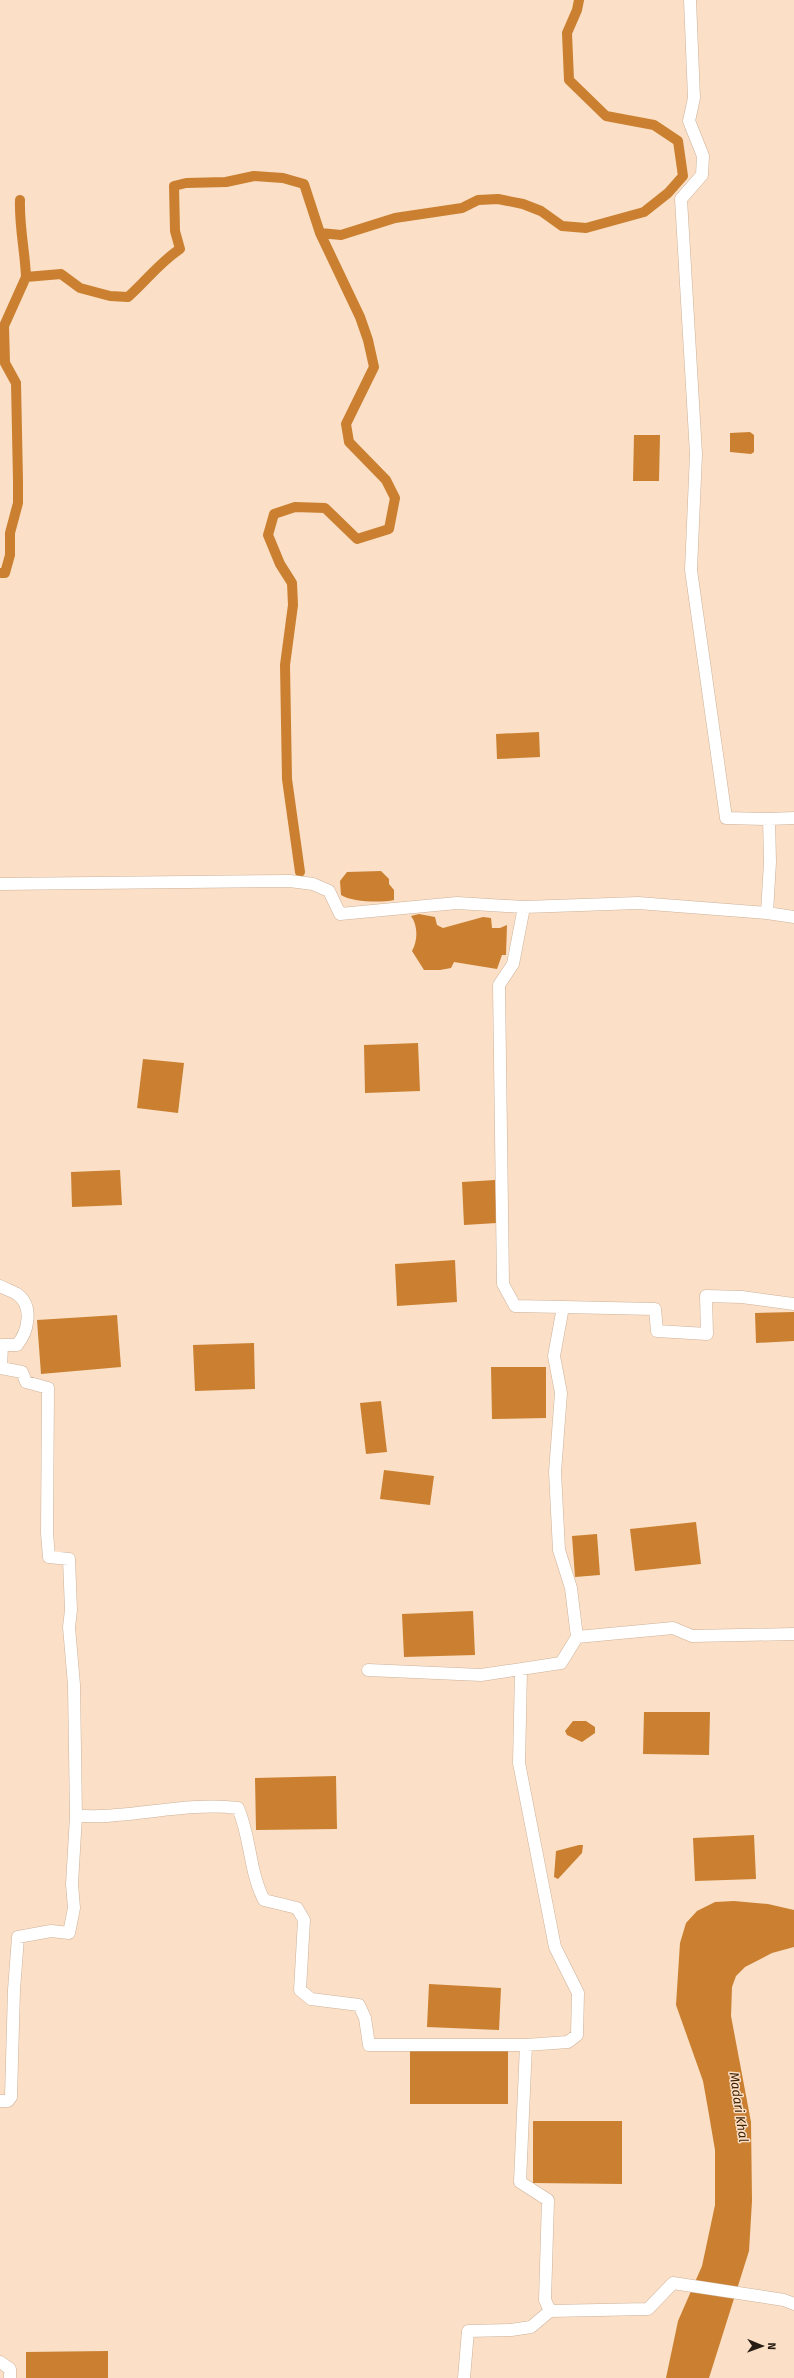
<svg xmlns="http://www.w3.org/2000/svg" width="794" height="2378" font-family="'Fira Sans',sans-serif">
	<rect width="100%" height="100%" fill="#fbdfc6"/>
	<path fill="#ca8030" d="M 750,432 L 754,435 L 754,452 L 751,454 L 730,452 L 730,433 Z
		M 634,435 L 660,435 L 659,481 L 633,481 Z
		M 539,732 L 540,757 L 497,759 L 496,734 Z
		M 381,871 L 389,879 L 389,884 L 394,890 L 394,900 C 381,903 351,902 341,895 L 340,881 L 347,872 Z
		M 419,914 L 435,917 L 437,925 L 443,928 L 483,917 L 491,918 L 492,928 L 500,928 L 507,925 L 506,955 L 502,955 L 497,969 L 454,962 L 451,968 L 440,970 L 424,970 L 412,951 C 418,941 418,925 411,916 Z
		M 418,1043 L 420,1091 L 365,1093 L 364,1045 Z
		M 143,1059 L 184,1063 L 178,1113 L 137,1108 Z
		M 120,1170 L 122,1205 L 72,1207 L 71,1172 Z
		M 495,1180 L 497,1223 L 464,1225 L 462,1182 Z
		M 455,1260 L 457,1302 L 397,1306 L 395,1264 Z
		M 794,1312 L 794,1341 L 756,1343 L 755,1313 Z
		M 117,1315 L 121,1367 L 41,1374 L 37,1320 Z
		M 254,1343 L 255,1389 L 195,1391 L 193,1345 Z
		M 491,1367 L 546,1367 L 546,1418 L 492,1419 Z
		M 381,1401 L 387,1452 L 366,1454 L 360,1403 Z
		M 384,1470 L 434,1476 L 430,1505 L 380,1499 Z
		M 696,1522 L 701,1564 L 635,1571 L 630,1529 Z
		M 597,1534 L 600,1575 L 575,1577 L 572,1536 Z
		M 473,1611 L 475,1655 L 404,1657 L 402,1614 Z
		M 644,1712 L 710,1712 L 709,1755 L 643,1754 Z
		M 573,1721 L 586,1721 L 595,1727 L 595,1733 L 582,1742 L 567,1735 L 565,1731 Z
		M 336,1776 L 337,1829 L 256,1830 L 255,1778 Z
		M 754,1835 L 756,1879 L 695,1881 L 693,1838 Z
		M 579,1845 L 583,1845 L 582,1853 L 558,1879 L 554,1877 L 556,1851 Z
		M 734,1901 L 768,1904 L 794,1910 L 794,1947 L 772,1953 L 745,1967 L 736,1976 L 732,1987 L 731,2016 L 751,2122 L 752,2201 L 749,2251 L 709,2378 L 666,2378 L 678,2321 L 702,2266 L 715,2205 L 715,2150 L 708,2109 L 703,2081 L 676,2005 L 680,1943 L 686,1923 L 697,1911 L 715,1902 Z
		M 429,1984 L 501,1988 L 499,2030 L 427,2027 Z
		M 508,2047 L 508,2104 L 410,2104 L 410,2048 Z
		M 533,2121 L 622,2121 L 622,2184 L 533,2183 Z
		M 108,2351 L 108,2378 L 26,2378 L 26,2352 Z"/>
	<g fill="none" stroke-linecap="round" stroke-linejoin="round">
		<path stroke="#ca8030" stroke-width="10" d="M 20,200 C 19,226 25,251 26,277 L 61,274 L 80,288 L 110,296 L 128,297 C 146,281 160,262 180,249 L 175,231 L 174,186 L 186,183 L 226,182 L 254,176 L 283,178 L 304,184 L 320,233 L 341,235 L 395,218 L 462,208 L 478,200 L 498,199 L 523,204 L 541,211 L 562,226 L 586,228 L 644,212 L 668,193 L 683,176 L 678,141 L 654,125 L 606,116 L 569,80 L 567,33 L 577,10 L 579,0
			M 0,573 L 5,573 L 10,555 L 10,533 L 18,503 L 18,481 L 16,383 L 5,363 L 4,326 L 26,277
			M 300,872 L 287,779 L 285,665 L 293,605 L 292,583 L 280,564 L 268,535 L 274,514 L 295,507 L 325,508 L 357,539 L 389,529 L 395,498 L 386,480 L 349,442 L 346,424 L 374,367 L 368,340 L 360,317 L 320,233"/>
		<defs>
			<path id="street" d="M 769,819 L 794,818
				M 0,884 L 290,881 L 313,884 L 329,891 L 340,914 L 457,903 L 524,907
				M 767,913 L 794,917
				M 0,1286 C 5,1289 12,1291 17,1294 C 34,1306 28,1332 17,1345 L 2,1345 L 1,1368 L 22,1372 L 26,1382 L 48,1388 L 47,1533 L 49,1557 L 69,1559 L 71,1610 L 69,1627 L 74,1685 L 76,1816
				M 563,1307 L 515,1306 L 503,1284 L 499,985 L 513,964 L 524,907 L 638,903 L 767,913 L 770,862 L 769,819 L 726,818 L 691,570 L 696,454 L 681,199 L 702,175 L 703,156 L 689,121 L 694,98 L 690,0
				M 577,1637 L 673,1628 L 692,1636 L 794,1634
				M 368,1670 L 481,1675 L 561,1663 L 577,1637 L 571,1588 L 559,1550 L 555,1472 L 561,1393 L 554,1356 L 563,1307 L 655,1309 L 657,1331 L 707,1334 L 706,1296 L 742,1297 L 794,1304
				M 521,1671 L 519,1763 L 555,1947 L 578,1993 L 577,2035 L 568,2042 L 526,2045 L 520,2182 L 548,2200 L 545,2300 L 550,2311
				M 0,2101 L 8,2101 L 11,2097 L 14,1990 L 18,1937 L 51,1931 L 69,1933 L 74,1908 L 72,1884 L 76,1816 C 89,1816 103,1817 116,1815 C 157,1812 197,1803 238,1808 C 251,1838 249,1871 264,1900 L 297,1908 L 304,1920 L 300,1990 L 311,1999 L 359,2005 L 365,2018 L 369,2045 L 526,2045
				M 0,2362 L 10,2369 L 10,2378
				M 464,2378 L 468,2331 L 511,2330 L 531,2327 L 550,2311 L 648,2309 L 673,2283 L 784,2300 L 794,2304"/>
		</defs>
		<use href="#street" stroke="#cdb29a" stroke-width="13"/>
		<use href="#street" stroke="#fff" stroke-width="12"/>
	</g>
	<g text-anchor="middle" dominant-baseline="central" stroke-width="3" stroke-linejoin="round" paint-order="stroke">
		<g font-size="13" font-style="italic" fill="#3e2100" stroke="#fbdfc6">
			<text transform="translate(739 2107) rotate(82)">Madari Khal</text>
		</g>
	</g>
	<g transform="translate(762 2346) rotate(91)" stroke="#fbdfc6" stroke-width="3" paint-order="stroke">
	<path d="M0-3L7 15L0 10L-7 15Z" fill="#271d14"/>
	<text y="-6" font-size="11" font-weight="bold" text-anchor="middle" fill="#271d14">N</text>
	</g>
</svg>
